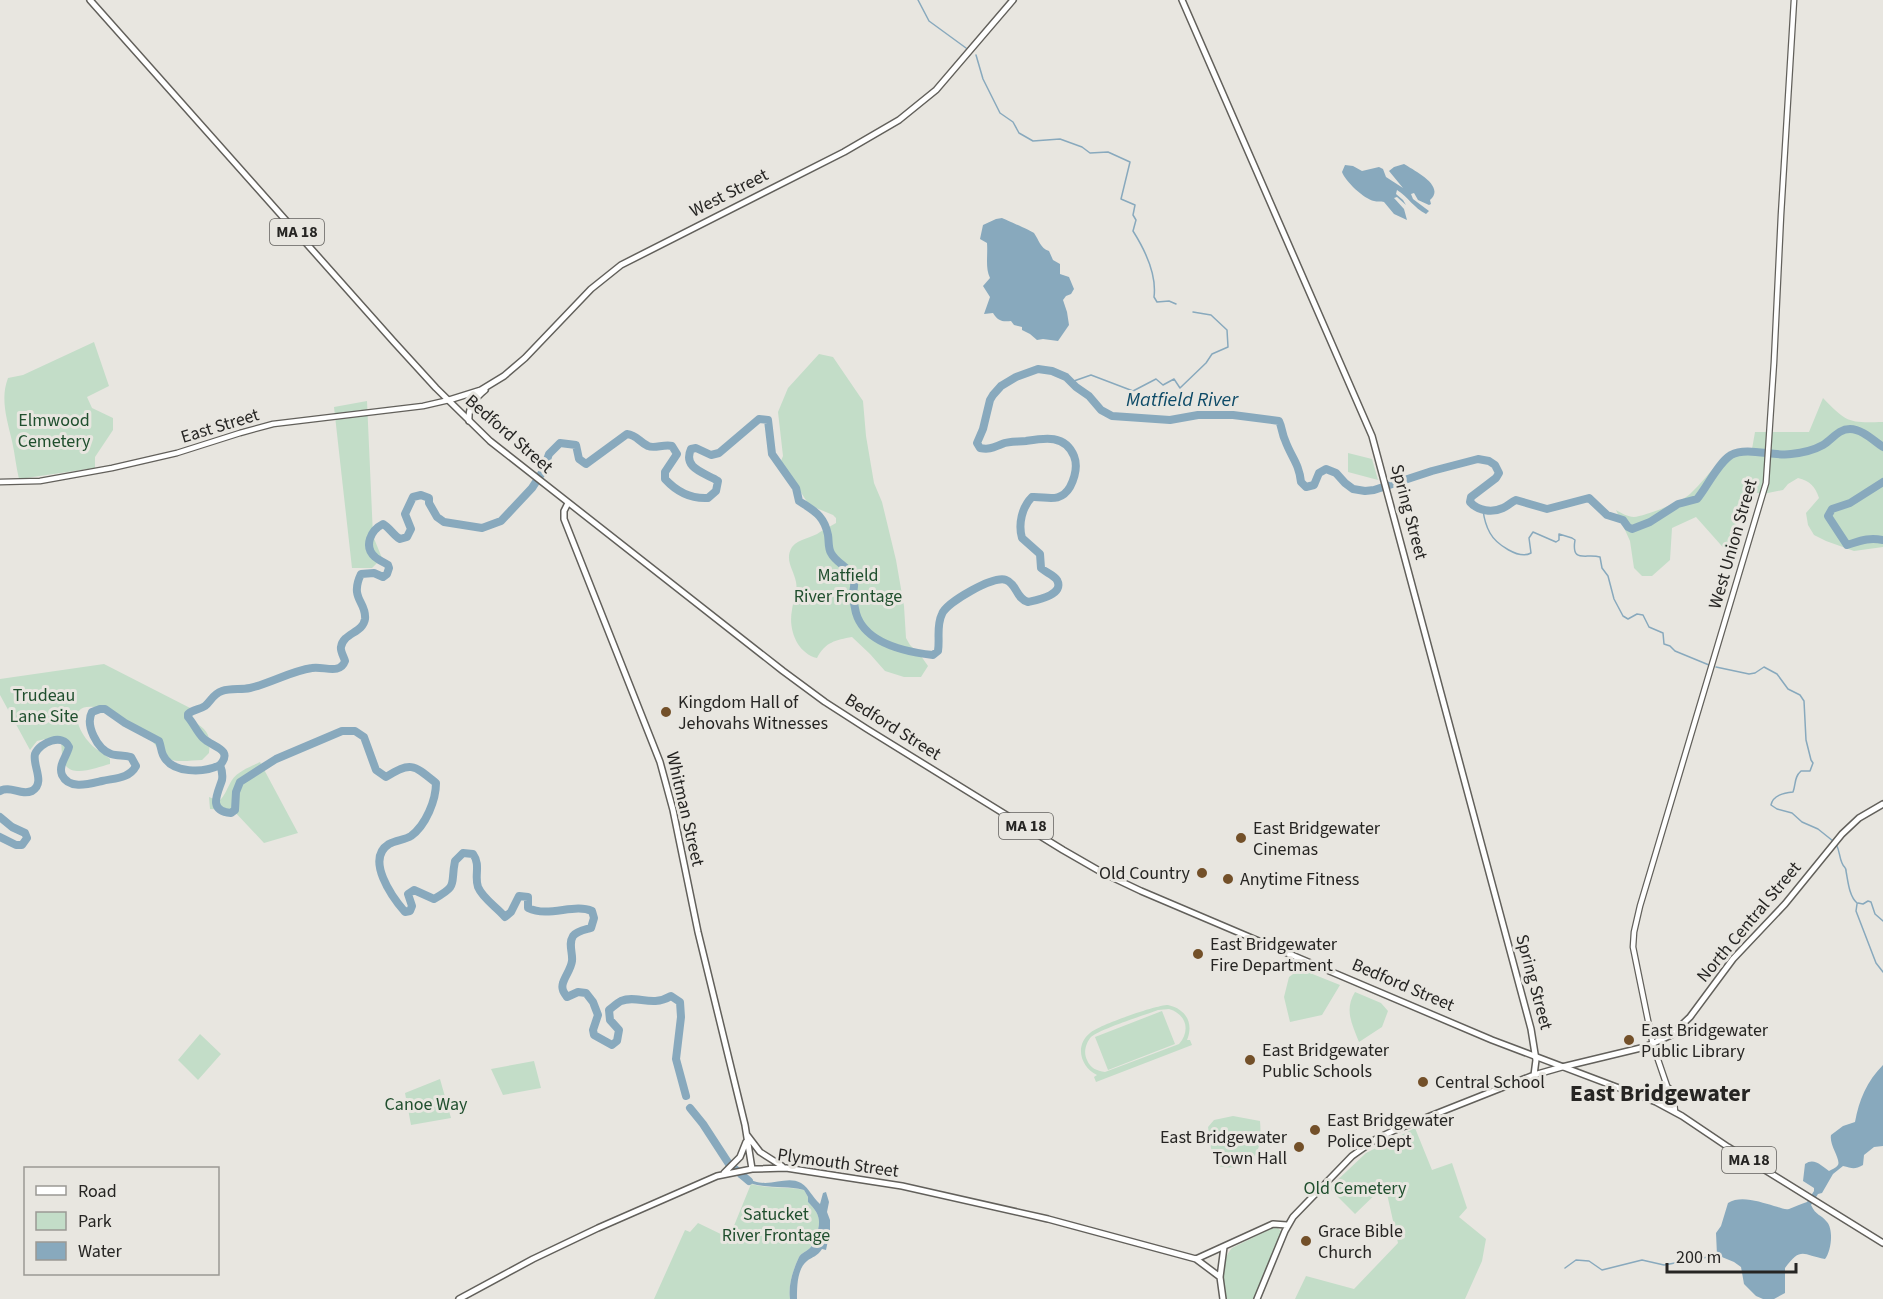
<svg xmlns="http://www.w3.org/2000/svg" width="1883" height="1299" font-family="'Source Sans 3',sans-serif">
	<rect width="100%" height="100%" fill="#e8e6e0"/>
	<path fill="#c3ddc8" fill-rule="evenodd" d="M 94,342 L 109,386 L 87,397 L 92,408 L 113,418 L 113,430 L 95,457 L 95,468 L 19,479 C 16,467 15,454 12,441 C 7,419 0,399 8,378 L 23,375 Z
		M 819,354 L 833,357 L 863,401 L 866,436 L 874,483 L 882,502 L 896,560 L 904,606 L 906,638 L 910,645 L 921,656 L 928,666 L 921,677 L 904,677 L 885,671 L 870,654 L 852,637 C 836,640 825,642 817,658 C 797,653 788,629 792,610 C 793,601 798,591 796,582 C 794,570 784,560 792,547 C 799,538 813,538 820,532 C 825,529 831,526 836,523 L 836,518 L 833,515 L 809,505 L 781,461 L 783,456 L 778,412 L 788,388 Z
		M 1823,398 C 1847,423 1849,423 1883,422 L 1883,547 L 1854,551 L 1826,541 L 1814,535 L 1808,525 L 1806,513 L 1819,498 C 1815,486 1810,481 1798,478 L 1788,484 L 1783,490 L 1763,494 L 1746,491 L 1728,553 L 1696,517 L 1672,528 L 1670,560 L 1652,576 L 1642,576 L 1634,568 L 1630,541 L 1616,510 C 1621,513 1628,517 1634,517 C 1645,516 1682,502 1690,494 C 1713,473 1716,455 1752,449 L 1755,432 L 1809,432 Z
		M 367,401 L 373,536 L 382,558 L 372,568 L 352,568 L 334,407 Z
		M 1348,453 L 1372,459 L 1378,480 L 1348,472 Z
		M 104,664 L 194,710 L 191,715 L 191,719 C 207,731 211,732 209,753 L 202,760 C 192,760 179,763 169,759 C 162,755 156,745 150,739 C 136,724 115,710 94,707 C 68,704 77,728 88,741 C 93,748 103,753 110,759 L 110,764 C 98,767 75,777 66,766 C 61,761 62,748 61,741 L 54,737 L 37,741 L 30,750 L 0,695 L 0,679 Z
		M 260,762 L 298,833 L 264,843 L 233,810 L 210,809 L 209,797 L 219,801 C 225,796 227,788 232,780 C 238,771 250,767 260,762 Z
		M 1300,969 L 1340,985 L 1322,1015 L 1290,1022 L 1284,997 L 1289,977 Z
		M 1355,992 L 1381,1003 L 1388,1011 L 1382,1027 L 1359,1042 C 1352,1024 1344,1010 1355,992 Z
		M 1168,1005 C 1186,1009 1194,1023 1187,1040 L 1190,1040 L 1192,1045 L 1096,1082 L 1094,1077 L 1097,1075 C 1081,1067 1074,1046 1090,1033 C 1099,1025 1156,1005 1168,1005 ZM 1169,1009 C 1186,1014 1191,1030 1179,1044 L 1105,1072 C 1097,1071 1090,1068 1087,1060 C 1083,1052 1086,1043 1091,1037 C 1100,1029 1145,1015 1158,1010 Z
		M 1162,1011 L 1175,1044 L 1108,1070 L 1095,1037 Z
		M 200,1034 L 221,1054 L 198,1080 L 178,1060 Z
		M 534,1061 L 541,1088 L 503,1095 L 491,1069 Z
		M 440,1079 L 451,1118 L 411,1125 L 405,1093 Z
		M 1233,1116 L 1260,1121 C 1263,1154 1253,1173 1216,1166 L 1211,1148 L 1208,1127 L 1214,1120 Z
		M 1415,1128 L 1432,1170 L 1452,1163 L 1467,1208 L 1459,1217 L 1486,1239 L 1482,1261 L 1465,1299 L 1295,1299 L 1306,1276 L 1354,1289 L 1398,1243 L 1385,1185 L 1355,1214 L 1329,1188 L 1366,1153 Z
		M 751,1184 C 769,1189 785,1186 804,1190 L 808,1197 L 808,1202 C 819,1213 822,1220 816,1236 C 814,1240 813,1245 810,1248 C 806,1252 801,1253 799,1257 C 793,1270 788,1285 790,1299 L 654,1299 L 685,1230 L 690,1232 L 698,1223 L 729,1238 Z
		M 1276,1226 L 1282,1232 L 1255,1299 L 1226,1299 C 1223,1281 1219,1263 1232,1248 Z"/>
	<path fill="#88a9bd" d="M 1404,164 C 1415,171 1446,186 1430,200 L 1431,204 L 1429,205 L 1418,200 L 1414,193 L 1411,194 L 1413,199 L 1429,211 L 1426,214 C 1414,208 1408,197 1397,190 L 1396,194 L 1403,200 L 1406,205 L 1397,197 L 1394,198 L 1404,209 L 1407,220 L 1394,214 L 1384,202 C 1381,201 1377,202 1374,201 C 1364,199 1345,181 1342,172 L 1345,165 L 1353,166 L 1362,171 L 1379,167 L 1383,169 L 1386,177 L 1403,188 L 1389,171 L 1394,167 Z
		M 1002,218 C 1006,220 1032,231 1034,233 C 1039,240 1040,248 1049,251 L 1053,260 L 1060,264 L 1060,274 L 1069,277 L 1074,289 L 1071,294 L 1066,296 L 1063,300 L 1067,312 L 1069,325 L 1058,341 L 1043,339 L 1037,340 L 1030,334 L 1022,330 L 1022,327 L 1014,325 L 1011,321 C 1002,322 998,321 993,313 L 984,314 L 990,297 L 983,286 L 990,278 C 985,268 988,255 987,243 L 980,239 L 983,225 L 996,219 Z
		M 1883,1065 L 1883,1146 L 1874,1147 L 1864,1155 L 1863,1165 C 1854,1170 1852,1168 1843,1166 L 1833,1174 L 1822,1193 L 1818,1194 L 1811,1205 C 1816,1216 1821,1214 1827,1222 C 1834,1230 1831,1252 1825,1259 C 1803,1255 1801,1246 1785,1268 L 1785,1293 L 1774,1299 L 1763,1299 L 1756,1296 L 1744,1284 L 1741,1267 L 1734,1262 L 1717,1255 L 1716,1233 L 1721,1226 L 1728,1203 C 1741,1195 1760,1202 1774,1206 C 1779,1207 1784,1210 1789,1209 C 1795,1207 1800,1204 1807,1202 L 1814,1191 L 1814,1188 L 1803,1181 L 1805,1164 C 1814,1157 1822,1166 1829,1171 C 1832,1169 1836,1168 1838,1165 C 1841,1159 1829,1145 1831,1135 L 1843,1126 L 1855,1122 C 1859,1100 1867,1081 1883,1065 Z
		M 744,1176 C 766,1192 784,1174 801,1183 C 810,1189 812,1197 820,1204 L 823,1193 L 826,1192 L 829,1202 L 827,1212 L 830,1220 L 830,1231 L 826,1250 L 822,1249 C 818,1256 812,1257 807,1261 C 797,1269 797,1287 797,1299 L 790,1299 C 788,1285 793,1270 799,1257 C 801,1253 806,1252 810,1248 C 813,1245 814,1240 816,1236 C 822,1220 819,1213 808,1202 L 808,1197 L 804,1190 C 781,1184 758,1191 738,1177 Z"/>
	<g fill="none" stroke-linecap="round" stroke-linejoin="round">
		<path stroke="#88a9bd" stroke-width="1.5" d="M 918,0 L 929,21 L 966,48
			M 976,55 L 983,79 L 1000,113 L 1013,122 L 1019,133 L 1033,141 L 1060,139 L 1082,147 L 1090,153 L 1108,152 L 1130,162 L 1121,199 L 1135,205 L 1133,215 L 1136,220 L 1133,231 C 1145,250 1157,274 1154,297 L 1157,302 L 1169,301 L 1176,304
			M 1071,382 L 1091,375 L 1133,391 L 1156,379 L 1163,385 L 1174,379 L 1180,388 L 1206,363 L 1212,354 L 1228,347 L 1227,330 L 1211,315 L 1193,312
			M 1483,510 C 1484,518 1486,526 1490,533 C 1496,544 1519,560 1531,553 L 1529,538 L 1533,532 L 1556,542 L 1559,540 L 1559,534 L 1572,538 L 1575,540 C 1571,564 1586,553 1600,557 L 1602,568 L 1608,576 L 1614,599 L 1623,616 L 1628,619 L 1637,614 L 1643,615 L 1649,627 L 1663,633 L 1664,644 L 1670,646 L 1675,651 L 1709,665
			M 1716,667 L 1749,674 L 1755,673 L 1764,667 L 1777,674 L 1788,689 L 1800,695 L 1804,701 L 1806,740 L 1811,760 L 1813,763 L 1810,771 L 1801,771 C 1794,777 1796,784 1793,792 C 1784,793 1773,795 1771,805 L 1777,809 L 1792,813 L 1802,822 L 1818,829 L 1833,841
			M 1836,844 C 1840,851 1839,857 1842,863 C 1844,868 1846,867 1846,871 C 1848,881 1849,896 1857,903
			M 1858,903 L 1863,904 L 1868,901 L 1871,902 L 1875,914 L 1883,921
			M 1857,904 L 1856,911 L 1876,963 L 1883,972
			M 1565,1268 L 1576,1260 L 1589,1261 L 1602,1270 L 1642,1260 L 1664,1265 L 1708,1257"/>
		<path stroke="#88a9bd" stroke-width="8" d="M 1883,482 L 1850,503 L 1832,509 L 1828,516 L 1847,545 C 1860,541 1868,537 1883,540
			M 220,765 C 222,770 223,774 222,780 C 218,793 207,811 231,813 L 235,810 L 236,792 L 240,782 L 276,759 L 342,731 L 355,731 L 364,737 L 376,770 L 386,777 C 411,761 414,765 436,783 C 436,800 426,825 411,836 C 405,840 396,840 389,844 C 365,859 392,897 405,912 L 410,911 L 412,906 L 408,894 L 414,890 L 434,899 C 459,885 450,885 455,861 L 463,853 L 473,854 C 481,865 474,876 478,887 C 483,899 497,907 505,917 L 511,912 L 519,896 L 528,897 L 528,908 C 549,918 574,903 592,911 L 594,918 L 591,928 C 584,930 577,931 573,936 C 568,944 573,953 572,961 C 571,969 565,976 563,983 C 561,989 564,993 567,997 L 578,992 L 586,993 L 593,1002 L 598,1015 L 593,1030 L 594,1035 L 612,1045 L 617,1041 L 619,1030 L 610,1020 L 609,1010 C 613,1007 617,1003 621,1001 C 637,994 651,1008 671,996 L 680,1002 L 681,1017 L 676,1059 L 686,1096
			M 0,791 C 10,785 21,796 32,791 C 46,783 32,765 35,754 C 40,742 63,733 69,747 C 67,756 58,765 62,775 C 69,790 89,784 102,781 C 114,778 129,779 136,766 L 131,757 C 124,755 117,756 111,754 C 97,749 85,725 92,712 L 100,709 L 105,709 L 125,723 L 159,741 C 161,746 161,751 163,755 C 172,774 204,773 220,765 C 234,749 212,747 203,738 C 197,732 194,724 188,717 L 188,714 C 193,709 199,710 205,706 C 211,701 213,694 222,691 C 231,688 241,690 250,688 C 271,683 291,671 312,668 C 324,666 340,675 345,661 C 344,657 340,651 341,647 C 343,633 363,633 365,619 C 367,602 349,599 361,574 L 374,573 L 383,577 L 387,574 L 389,568 L 388,565 C 384,562 378,560 375,557 C 363,546 371,530 383,524 C 390,528 393,535 400,539 L 407,537 L 411,529 L 405,514 L 413,497 L 421,495 L 429,498 L 429,503 L 437,517 L 444,522 L 482,528 L 501,521 L 532,488 L 543,471 L 549,454 L 560,443 L 576,445 L 579,459 L 586,464 L 627,434 C 637,435 639,442 648,446 C 654,449 664,444 672,446 L 677,454 L 665,472 L 665,479 C 676,491 691,499 708,498 L 716,491 L 718,481 C 706,473 682,469 691,449 L 696,448 L 711,455 L 719,453 L 759,419 L 768,420 L 772,454 L 796,488 L 799,501 C 814,511 824,515 828,535 C 829,541 828,548 831,553 C 836,563 849,567 853,577 C 856,583 853,589 853,595 C 853,600 855,608 856,613 C 865,644 906,652 933,655 L 938,651 C 940,639 936,626 942,614 C 947,602 994,575 1006,580 C 1017,584 1016,599 1028,602 C 1037,600 1065,595 1057,580 C 1054,575 1045,572 1041,568 L 1040,554 L 1022,538 C 1018,524 1022,507 1032,497 C 1046,496 1060,504 1070,487 C 1075,477 1078,466 1074,456 C 1065,434 1044,438 1026,441 C 1018,442 1009,441 1002,444 C 994,447 990,450 980,448 L 977,443 L 983,429 L 990,400 L 993,395 L 1001,386 L 1016,377 L 1038,369 L 1052,371 L 1066,377 L 1076,387 L 1089,396 L 1101,410 L 1112,416 L 1170,420 L 1198,415 L 1233,415 L 1279,421 C 1282,427 1282,434 1285,440 C 1291,457 1299,463 1301,482 L 1306,487 L 1314,485 L 1319,473 L 1326,469 L 1336,473 L 1345,483 L 1353,489 L 1365,491 L 1374,490 L 1432,471 L 1478,459 L 1489,461 L 1495,465 L 1499,473 L 1496,478 L 1471,497 L 1470,502 C 1478,511 1492,513 1503,508 C 1508,506 1511,502 1516,500 L 1547,509 L 1589,498 L 1607,515 L 1623,520 L 1628,527 L 1632,529 L 1650,522 L 1678,504 L 1697,499 C 1707,487 1718,463 1731,455 C 1747,446 1774,457 1791,454 C 1801,453 1814,450 1823,445 C 1832,440 1838,429 1850,429 C 1862,429 1874,441 1883,447
			M 0,817 L 12,827 L 25,833 L 27,838 L 22,845 L 16,845 L 0,837
			M 690,1108 L 703,1124 L 729,1164 L 749,1181"/>
		<defs>
			<path id="tertiary" d="M 0,482 L 40,481 L 112,468 L 177,453 L 240,433 L 273,424 L 423,406 L 449,400
				M 1669,1088 L 1674,1100 L 1675,1112
				M 1665,1106 L 1668,1099 L 1667,1086 L 1653,1045 L 1633,947 L 1634,932 L 1640,906 L 1766,483 L 1774,362 L 1781,215 L 1794,0"/>
			<path id="secondary" d="M 1182,0 L 1372,436 L 1531,1029 L 1536,1060 L 1534,1075
				M 449,400 L 481,390 L 504,376 L 525,358 L 591,289 L 621,265 L 844,152 L 899,120 L 936,90 L 1013,0
				M 469,421 C 468,407 474,399 485,390
				M 568,503 L 564,511 L 564,519 L 660,762 L 673,810 L 698,932 L 745,1125 L 752,1169
				M 747,1135 L 760,1152 L 782,1166
				M 724,1173 L 740,1157 L 746,1142
				M 1196,1259 L 1220,1277
				M 459,1299 L 533,1259 L 598,1228 L 717,1176 L 752,1169 L 786,1168 L 902,1186 L 1048,1219 L 1196,1259 L 1273,1224 L 1287,1225
				M 1223,1299 L 1220,1277 L 1224,1247
				M 1257,1299 L 1285,1231 L 1293,1217 L 1352,1156 L 1376,1139 L 1395,1130 L 1534,1075 L 1562,1067 L 1645,1047 L 1671,1035 L 1690,1017 L 1733,959 L 1785,904 L 1842,834 L 1859,818 L 1883,804"/>
			<path id="primary" d="M 90,0 L 394,342 L 436,388 L 490,441 L 783,671 L 825,702 L 867,729 L 1063,850 L 1103,873 L 1141,891 L 1492,1040 L 1656,1102 L 1682,1116 L 1728,1147 L 1883,1243"/>
		</defs>
		<use href="#tertiary" stroke="#62605b" stroke-width="7"/>
		<use href="#secondary" stroke="#62605b" stroke-width="8"/>
		<use href="#primary" stroke="#62605b" stroke-width="8"/>
		<use href="#tertiary" stroke="#fff" stroke-width="4.5"/>
		<use href="#secondary" stroke="#fff" stroke-width="5"/>
		<use href="#primary" stroke="#fff" stroke-width="5"/>
	</g>
	<g fill="#735029" stroke="#e8e6e0" stroke-width="2">
		<circle cx="666" cy="712" r="6"/>
		<circle cx="1241" cy="838" r="6"/>
		<circle cx="1202" cy="873" r="6"/>
		<circle cx="1228" cy="879" r="6"/>
		<circle cx="1198" cy="954" r="6"/>
		<circle cx="1629" cy="1040" r="6"/>
		<circle cx="1250" cy="1060" r="6"/>
		<circle cx="1423" cy="1082" r="6"/>
		<circle cx="1315" cy="1130" r="6"/>
		<circle cx="1299" cy="1147" r="6"/>
		<circle cx="1306" cy="1241" r="6"/>
	</g>
	<g text-anchor="middle" dominant-baseline="central" stroke-width="6" stroke-linejoin="round" paint-order="stroke">
		<g fill="#e8e6e0" stroke="#605f5c" stroke-width="1.5">
			<rect x="270" y="219" width="54" height="26" rx="4.5"/>
			<rect x="999" y="813" width="54" height="26" rx="4.5"/>
			<rect x="1722" y="1147" width="54" height="26" rx="4.5"/>
		</g>
		<g font-size="16" font-weight="bold" fill="#262523">
			<text x="297" y="232">MA 18</text>
			<text x="1026" y="826">MA 18</text>
			<text x="1749" y="1160">MA 18</text>
		</g>
		<g font-size="18" fill="#262523" stroke="#e8e6e0">
			<text transform="translate(729 193) rotate(-27)">West Street</text>
			<text transform="translate(220 426) rotate(-17)">East Street</text>
			<text transform="translate(509 434) rotate(41)">Bedford Street</text>
			<text transform="translate(1409 512) rotate(75)">Spring Street</text>
			<text transform="translate(1733 544) rotate(-74)">West Union Street</text>
			<text transform="translate(893 727) rotate(32)">Bedford Street</text>
			<text transform="translate(685 809) rotate(77)">Whitman Street</text>
			<text transform="translate(1749 922) rotate(-50)">North Central Street</text>
			<text transform="translate(1534 982) rotate(75)">Spring Street</text>
			<text transform="translate(1403 985) rotate(23)">Bedford Street</text>
			<text transform="translate(838 1163) rotate(8)">Plymouth Street</text>
		</g>
		<g font-size="18" fill="#204f2e" stroke="#e8e6e0">
			<text x="54" y="420">Elmwood<tspan x="54" dy="21">Cemetery</tspan></text>
			<text x="848" y="575">Matfield<tspan x="848" dy="21">River Frontage</tspan></text>
			<text x="44" y="695">Trudeau<tspan x="44" dy="21">Lane Site</tspan></text>
			<text x="426" y="1104">Canoe Way</text>
			<text x="1355" y="1188">Old Cemetery</text>
			<text x="776" y="1214">Satucket<tspan x="776" dy="21">River Frontage</tspan></text>
		</g>
		<g font-size="18" fill="#262523" stroke="#e8e6e0" text-anchor="start">
			<text x="678" y="702">Kingdom Hall of<tspan x="678" dy="21">Jehovahs Witnesses</tspan></text>
			<text x="1253" y="828">East Bridgewater<tspan x="1253" dy="21">Cinemas</tspan></text>
			<text x="1190" y="873" text-anchor="end">Old Country</text>
			<text x="1240" y="879">Anytime Fitness</text>
			<text x="1210" y="944">East Bridgewater<tspan x="1210" dy="21">Fire Department</tspan></text>
			<text x="1641" y="1030">East Bridgewater<tspan x="1641" dy="21">Public Library</tspan></text>
			<text x="1262" y="1050">East Bridgewater<tspan x="1262" dy="21">Public Schools</tspan></text>
			<text x="1435" y="1082">Central School</text>
			<text x="1327" y="1120">East Bridgewater<tspan x="1327" dy="21">Police Dept</tspan></text>
			<text x="1287" y="1137" text-anchor="end">East Bridgewater<tspan x="1287" dy="21">Town Hall</tspan></text>
			<text x="1318" y="1231">Grace Bible<tspan x="1318" dy="21">Church</tspan></text>
		</g>
		<g font-size="20" font-style="italic" fill="#0d4a67" stroke="#e8e6e0">
			<text x="1182" y="400">Matfield River</text>
		</g>
		<g font-size="24" font-weight="bold" fill="#262523" stroke="#e8e6e0">
			<text x="1660" y="1093">East Bridgewater</text>
		</g>
	</g>
	<rect x="24" y="1167" width="195" height="108" fill="#e8e6e0" stroke="#9a9994" stroke-width="1.5"/>
	<rect x="36" y="1186" width="30" height="9" fill="#ffffff" stroke="#9a9994" stroke-width="1.5"/>
	<text x="78" y="1197" font-size="18" fill="#262523">Road</text>
	<rect x="36" y="1212" width="30" height="18" fill="#c3ddc8" stroke="#9a9994" stroke-width="1.5"/>
	<text x="78" y="1227" font-size="18" fill="#262523">Park</text>
	<rect x="36" y="1242" width="30" height="18" fill="#88a9bd" stroke="#9a9994" stroke-width="1.5"/>
	<text x="78" y="1257" font-size="18" fill="#262523">Water</text>
	<path d="M1667 1263v9h129v-9" fill="none" stroke="#262523" stroke-width="3"/>
	<text x="1676" y="1263" font-size="18" fill="#262523" stroke="#e8e6e0" stroke-width="4.5" paint-order="stroke">200 m</text>
</svg>
